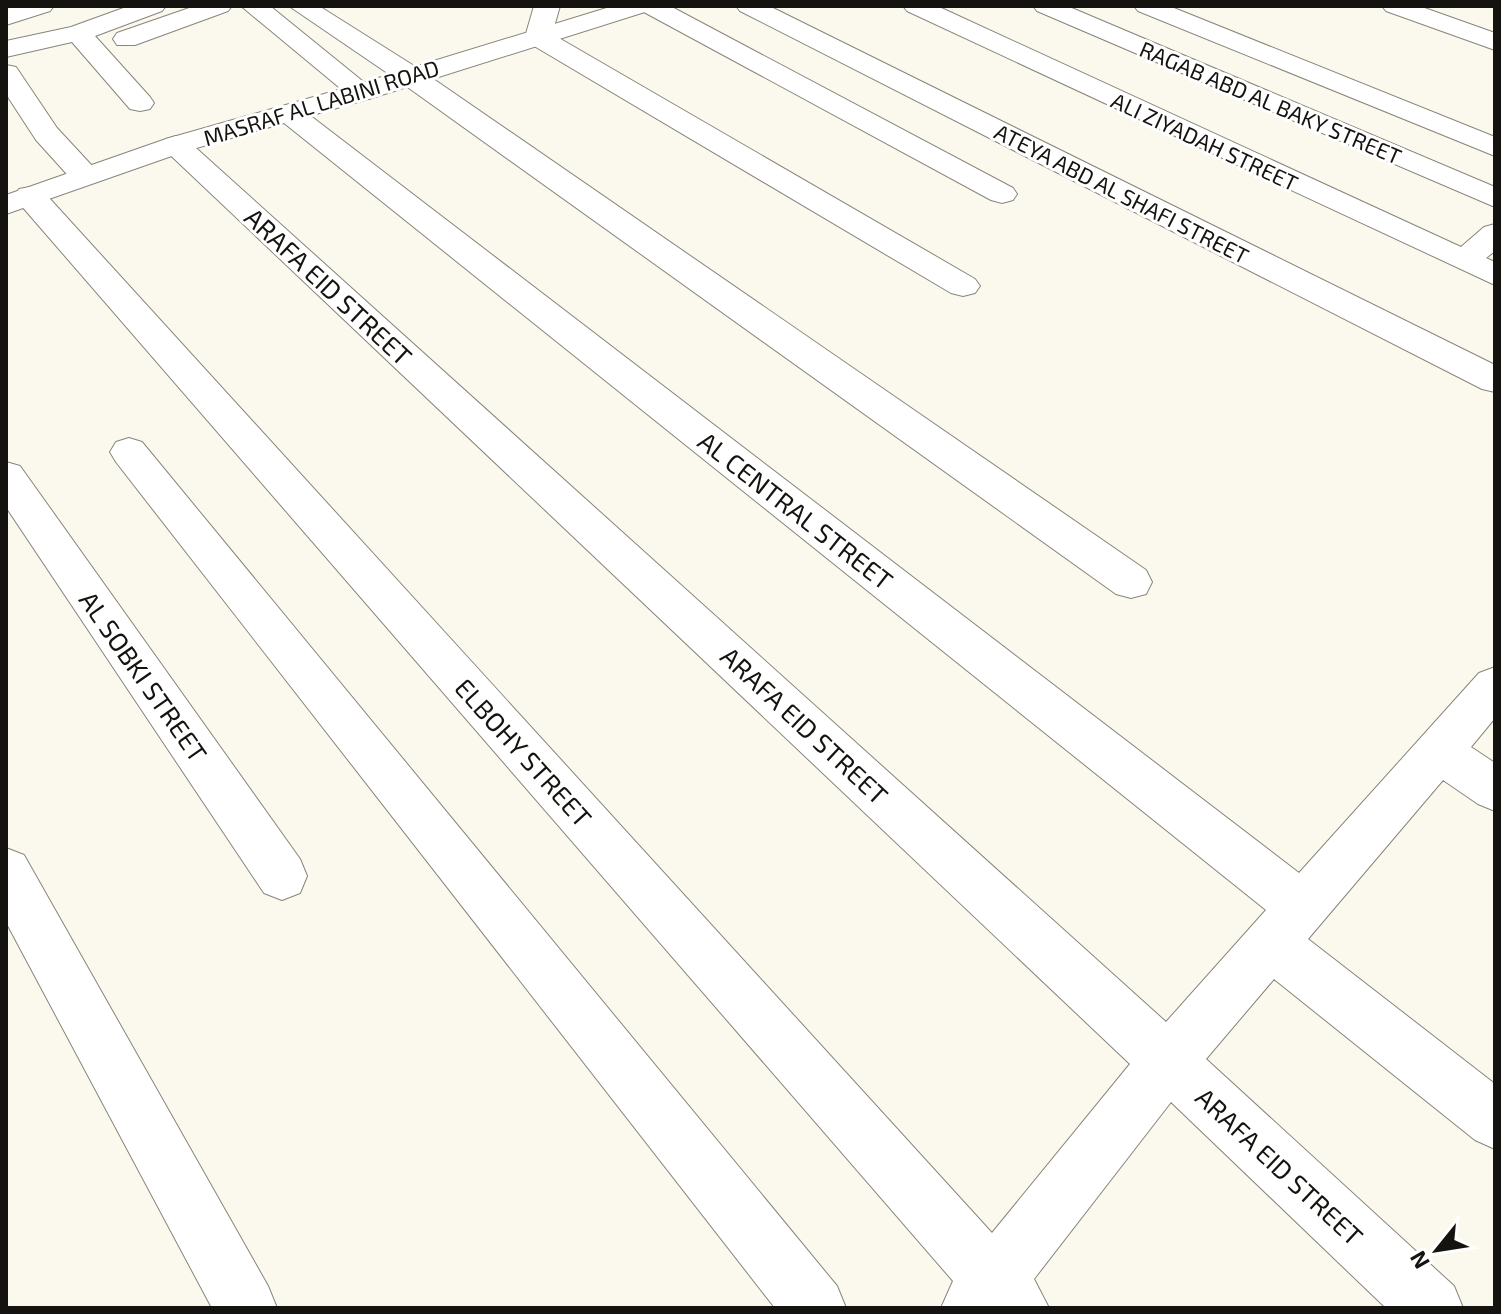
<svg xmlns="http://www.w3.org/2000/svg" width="1501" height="1314" font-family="'Exo 2',sans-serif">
	<rect width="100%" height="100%" fill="#fbf8ed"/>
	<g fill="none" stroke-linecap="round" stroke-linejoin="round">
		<defs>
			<path id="street" d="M 15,6 L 54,6 L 50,11 L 6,25 L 6,9 Z
				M 129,6 L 166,6 L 162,11 L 95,36 L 150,97 L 154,103 L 150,109 L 140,111 L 130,109 L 72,42 L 6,57 L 6,41 L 71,27 Z
				M 195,6 L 232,6 L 228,11 L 135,45 L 117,45 L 113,39 L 117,33 Z
				M 241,6 L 270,6 L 376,92 L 372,98 L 362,100 L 352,98 Z
				M 289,6 L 319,6 L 419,69 L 1146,570 L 1152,582 L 1146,594 L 1131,598 L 1116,594 L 399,81 Z
				M 534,6 L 560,6 L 552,34 L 975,279 L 980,286 L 975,293 L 963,296 L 951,293 L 529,43 L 525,37 Z
				M 638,6 L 670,6 L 1013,188 L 1017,194 L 1013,200 L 1002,203 L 991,200 L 642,11 Z
				M 736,6 L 769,6 L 1495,365 L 1495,392 L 1482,389 L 740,11 Z
				M 903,6 L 937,6 L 1461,247 L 1484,227 L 1495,224 L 1495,251 L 1486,258 L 1495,262 L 1495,285 L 907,11 Z
				M 1033,6 L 1067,6 L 1495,187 L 1495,207 L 1037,11 Z
				M 1134,6 L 1169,6 L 1495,137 L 1495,156 L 1138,11 Z
				M 6,65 L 16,67 L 57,128 L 96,170 L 100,176 L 96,182 L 85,185 L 74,182 L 36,140 L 6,94 Z
				M 289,105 L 299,107 L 1299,873 L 1479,673 L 1495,667 L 1495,718 L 1471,747 L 1495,763 L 1495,811 L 1478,804 L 1443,780 L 1308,939 L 1495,1084 L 1495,1149 L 1475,1140 L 1274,979 L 1206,1059 L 1454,1286 L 1463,1308 L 1386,1308 L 1171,1102 L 1034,1279 L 1049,1308 L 941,1308 L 953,1281 L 19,203 L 15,196 L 19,189 L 30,187 L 41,189 L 992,1233 L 1130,1064 L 166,151 L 161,145 L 166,139 L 176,136 L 186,139 L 1166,1022 L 1266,910 L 279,119 L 275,113 L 279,107 Z
				M 129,438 L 142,442 L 837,1286 L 846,1308 L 775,1308 L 116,462 L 110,452 L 116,442 Z
				M 6,462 L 20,466 L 300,859 L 307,876 L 300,893 L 282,900 L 264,893 L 6,507 Z
				M 6,848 L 24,855 L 268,1286 L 277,1308 L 212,1308 L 6,922 Z"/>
			<path id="secondary" d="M 613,6 L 652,6 L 648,11 L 372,98 L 186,151 L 6,214 L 6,195 L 166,139 L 352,86 Z
				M 1382,6 L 1419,6 L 1495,33 L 1495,50 L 1386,11 Z"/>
		</defs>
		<use href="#street" stroke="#88857b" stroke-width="2"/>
		<use href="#secondary" stroke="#88857b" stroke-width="2"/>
		<use href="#street" fill="#fff" fill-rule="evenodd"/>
		<use href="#secondary" fill="#fff" fill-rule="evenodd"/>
	</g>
	<g text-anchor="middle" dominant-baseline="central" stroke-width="6" stroke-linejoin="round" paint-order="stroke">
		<g font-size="22" fill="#14130f" stroke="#fff">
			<text transform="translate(321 102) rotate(-17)">MASRAF AL LABINI ROAD</text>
			<text transform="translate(1271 102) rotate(23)">RAGAB ABD AL BAKY STREET</text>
			<text transform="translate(1205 141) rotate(25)">ALI ZIYADAH STREET</text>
			<text transform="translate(1122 193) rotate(27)">ATEYA ABD AL SHAFI STREET</text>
		</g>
		<g font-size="26" fill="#14130f" stroke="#fff">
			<text transform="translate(329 286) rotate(43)">ARAFA EID STREET</text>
			<text transform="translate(796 510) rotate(38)">AL CENTRAL STREET</text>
			<text transform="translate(144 676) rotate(55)">AL SOBKI STREET</text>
			<text transform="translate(805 725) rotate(43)">ARAFA EID STREET</text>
			<text transform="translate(524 752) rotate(48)">ELBOHY STREET</text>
			<text transform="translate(1280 1166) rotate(43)">ARAFA EID STREET</text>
		</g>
	</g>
	<rect width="1501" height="1314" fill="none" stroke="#14130f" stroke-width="16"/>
	<g transform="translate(1437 1250) rotate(240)" stroke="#ffffff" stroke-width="6" paint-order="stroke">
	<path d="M0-6L14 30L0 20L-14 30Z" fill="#14130f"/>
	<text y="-12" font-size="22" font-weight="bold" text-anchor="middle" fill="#14130f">N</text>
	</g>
</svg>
